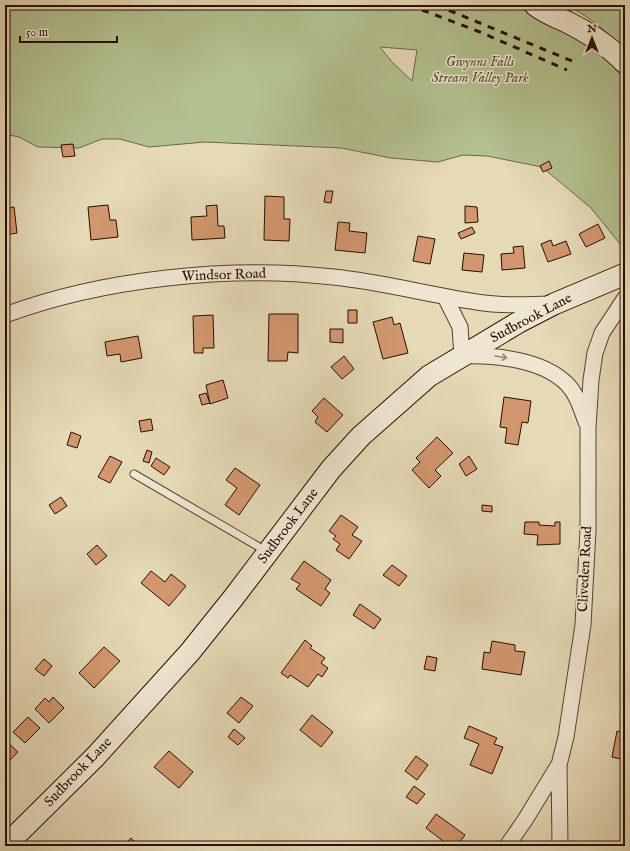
<svg xmlns="http://www.w3.org/2000/svg" width="630" height="851" font-family="'IM FELL English',serif">
	<rect width="100%" height="100%" fill="#e5d9b6"/>
	<filter id="stains"><feTurbulence type="fractalNoise" baseFrequency=".005" numOctaves="4"/><feColorMatrix values="0 0 0 0 .2 0 0 0 0 .09 0 0 0 0 .02 0 0 0 .5 -.17"/></filter>
	<radialGradient id="worn" r=".72"><stop offset=".6" stop-color="#630" stop-opacity="0"/><stop offset="1" stop-color="#630" stop-opacity=".3"/></radialGradient>
	<path fill="#b3c08f" stroke="#6e6648" fill-rule="evenodd" d="M 5,5 L 525,5 L 584,39 L 625,73 L 625,250 L 591,208 L 542,167 L 487,156 L 463,155 L 438,162 L 391,158 L 341,148 L 205,142 L 149,147 L 120,139 L 102,139 L 79,148 L 38,147 L 19,137 L 5,134 ZM 380,47 L 417,50 L 412,81 L 392,62 Z
		M 566,5 L 625,5 L 625,50 C 607,32 589,16 566,5 Z"/>
	<path fill="#d2976f" stroke="#290d01" d="M 73,144 L 75,156 L 63,157 L 61,145 Z
		M 549,161 L 552,168 L 543,172 L 540,166 Z
		M 326,191 L 333,191 L 331,203 L 324,202 Z
		M 265,196 L 284,197 L 284,219 L 290,219 L 289,241 L 264,240 Z
		M 108,205 L 110,220 L 116,220 L 118,237 L 91,240 L 88,207 Z
		M 217,205 L 218,226 L 224,226 L 225,238 L 192,240 L 191,217 L 207,216 L 206,206 Z
		M 465,206 L 477,207 L 478,222 L 465,223 Z
		M 14,207 L 17,233 L 5,235 L 5,208 Z
		M 338,222 L 350,223 L 349,231 L 367,233 L 365,253 L 335,250 Z
		M 598,224 L 605,238 L 586,247 L 579,234 Z
		M 472,227 L 475,233 L 461,239 L 458,233 Z
		M 418,236 L 435,239 L 430,264 L 413,261 Z
		M 551,240 L 553,246 L 566,241 L 571,254 L 548,262 L 541,244 Z
		M 523,246 L 525,268 L 502,270 L 501,254 L 514,253 L 513,247 Z
		M 464,253 L 484,255 L 482,272 L 462,270 Z
		M 348,310 L 357,310 L 357,323 L 348,323 Z
		M 269,314 L 298,314 L 298,353 L 288,352 L 287,361 L 268,361 Z
		M 213,315 L 214,348 L 203,348 L 203,353 L 194,353 L 193,316 Z
		M 392,317 L 394,325 L 400,323 L 408,353 L 383,359 L 373,322 Z
		M 330,329 L 343,329 L 343,343 L 330,342 Z
		M 138,336 L 142,358 L 121,362 L 120,354 L 107,356 L 105,342 Z
		M 344,356 L 354,369 L 342,379 L 331,367 Z
		M 223,380 L 228,398 L 210,404 L 206,385 Z
		M 206,393 L 210,403 L 202,405 L 199,395 Z
		M 504,397 L 531,401 L 528,423 L 522,422 L 518,445 L 505,443 L 507,428 L 500,427 Z
		M 324,398 L 343,415 L 327,432 L 315,422 L 318,417 L 312,411 Z
		M 151,419 L 153,430 L 141,432 L 139,421 Z
		M 71,432 L 81,436 L 77,448 L 67,445 Z
		M 437,437 L 453,453 L 435,470 L 441,476 L 429,488 L 412,470 L 420,462 L 416,458 Z
		M 147,450 L 152,452 L 149,463 L 143,461 Z
		M 110,456 L 122,462 L 110,483 L 98,477 Z
		M 469,456 L 477,469 L 466,476 L 459,464 Z
		M 156,458 L 170,467 L 164,475 L 151,466 Z
		M 235,468 L 260,485 L 239,515 L 225,505 L 237,488 L 226,480 Z
		M 61,497 L 67,506 L 55,514 L 49,505 Z
		M 482,505 L 492,506 L 492,512 L 482,511 Z
		M 341,515 L 358,527 L 352,535 L 362,541 L 349,559 L 336,550 L 340,544 L 333,539 L 336,536 L 329,531 Z
		M 525,522 L 539,522 L 539,525 L 555,526 L 555,522 L 560,522 L 560,544 L 537,545 L 538,535 L 524,534 Z
		M 97,545 L 107,556 L 96,565 L 87,554 Z
		M 304,561 L 331,580 L 325,589 L 330,593 L 321,606 L 296,589 L 300,584 L 291,579 Z
		M 392,565 L 407,576 L 399,586 L 383,575 Z
		M 151,571 L 165,582 L 171,574 L 186,586 L 169,606 L 141,583 Z
		M 360,604 L 381,619 L 374,629 L 353,615 Z
		M 305,640 L 312,646 L 310,648 L 325,658 L 321,663 L 328,668 L 322,677 L 318,674 L 308,687 L 290,675 L 288,678 L 281,673 Z
		M 492,641 L 515,645 L 515,651 L 525,652 L 521,675 L 482,669 L 484,652 L 490,653 Z
		M 104,647 L 120,661 L 94,688 L 79,673 Z
		M 427,656 L 437,658 L 435,671 L 424,669 Z
		M 44,659 L 52,666 L 44,676 L 35,669 Z
		M 53,697 L 64,708 L 49,723 L 35,709 L 45,698 L 49,702 Z
		M 241,697 L 253,706 L 239,723 L 227,713 Z
		M 312,715 L 333,732 L 321,747 L 300,730 Z
		M 28,717 L 40,728 L 25,743 L 13,732 Z
		M 469,726 L 497,738 L 494,744 L 503,747 L 492,774 L 470,765 L 479,744 L 464,738 Z
		M 234,729 L 245,738 L 238,745 L 228,737 Z
		M 617,731 L 622,732 L 622,736 L 625,737 L 625,760 L 612,757 Z
		M 5,740 L 18,752 L 5,765 Z
		M 169,751 L 193,772 L 179,788 L 154,767 Z
		M 416,756 L 428,765 L 417,780 L 405,771 Z
		M 414,786 L 425,794 L 417,804 L 406,797 Z
		M 436,814 L 465,835 L 457,846 L 441,846 L 443,841 L 426,828 Z
		M 131,838 L 139,846 L 123,846 Z
		M 603,842 L 618,842 L 618,846 L 603,846 Z"/>
	<g fill="none" stroke-linecap="round" stroke-linejoin="round">
		<defs>
			<path id="lane" d="M 134,474 L 266,551"/>
			<path id="street" d="M 445,297 L 460,327 L 462,356 C 495,355 542,359 567,384 C 577,394 581,409 586,422
				M 5,315 C 102,279 230,265 333,277 C 384,282 433,296 484,303 C 506,306 529,305 551,304
				M 507,846 L 525,820 L 558,766
				M 560,846 L 559,765 L 566,737 L 583,625 L 588,530 L 588,428 L 591,380 L 595,353 L 602,333 L 625,298"/>
			<path id="secondary" d="M 535,5 C 545,13 556,17 567,22 C 589,33 609,46 625,63
				M 5,846 L 95,757 L 190,652 L 234,597 L 331,469 L 361,436 L 429,376 L 519,322 L 554,304 L 625,274"/>
		</defs>
		<use href="#lane" stroke="#58402e" stroke-width="9"/>
		<use href="#street" stroke="#58402e" stroke-width="17"/>
		<use href="#secondary" stroke="#290d01" stroke-width="23"/>
		<use href="#lane" stroke="#eee6d0" stroke-width="7"/>
		<use href="#street" stroke="#eee6d0" stroke-width="15"/>
		<use href="#secondary" stroke="#eee6d0" stroke-width="21"/>
		<path stroke="#290d01" stroke-width="3" stroke-dasharray="7 7" stroke-linecap="butt" d="M 409,5 L 480,32 L 567,70
			M 436,5 L 572,61"/>
	</g>
	<defs><path id="oneway-shaft" d="M-6 0H5M1.5-3L5.5 0L1.5 3" fill="none" stroke-width="1.6" stroke-linecap="round" stroke-linejoin="round"/></defs>
	<use stroke="#958473" href="#oneway-shaft" transform="translate(501 357) rotate(9)"/>
	<g text-anchor="middle" dominant-baseline="central" stroke-width="3" stroke-linejoin="round" paint-order="stroke">
		<g font-size="14" font-style="italic" fill="#594c33" stroke="#eee6d0">
			<text x="480" y="62">Gwynns Falls<tspan x="480" dy="16">Stream Valley Park</tspan></text>
		</g>
		<g font-size="14" fill="#290d01" stroke="#eee6d0">
			<text transform="translate(224 275) rotate(-2)">Windsor Road</text>
			<text transform="translate(531 318) rotate(-28)">Sudbrook Lane</text>
			<text transform="translate(288 526) rotate(-53)">Sudbrook Lane</text>
			<text transform="translate(585 569) rotate(-87)">Cliveden Road</text>
			<text transform="translate(78 772) rotate(-46)">Sudbrook Lane</text>
		</g>
	</g>
	<rect width="630" height="851" fill="none" stroke="#e5d9b6" stroke-width="20"/>
	<rect x="6" y="6" width="618" height="839" fill="none" stroke="#290d01" stroke-width="2"/>
	<rect x="10" y="10" width="610" height="831" fill="none" stroke="#290d01"/>
	<g transform="translate(592 38)" stroke="#eee6d0" stroke-width="3" paint-order="stroke">
	<path d="M0-3L7 15L0 10L-7 15Z" fill="#290d01"/>
	<text y="-6" font-size="11" font-weight="bold" text-anchor="middle" fill="#290d01">N</text>
	</g>
	<path d="M20 36v6h97v-6" fill="none" stroke="#290d01" stroke-width="2"/>
	<text x="26" y="36" font-size="12" fill="#290d01" stroke="#eee6d0" stroke-width="3" paint-order="stroke">50 m</text>
	<rect width="100%" height="100%" filter="url(#stains)"/>
	<rect width="100%" height="100%" fill="url(#worn)"/>
</svg>
